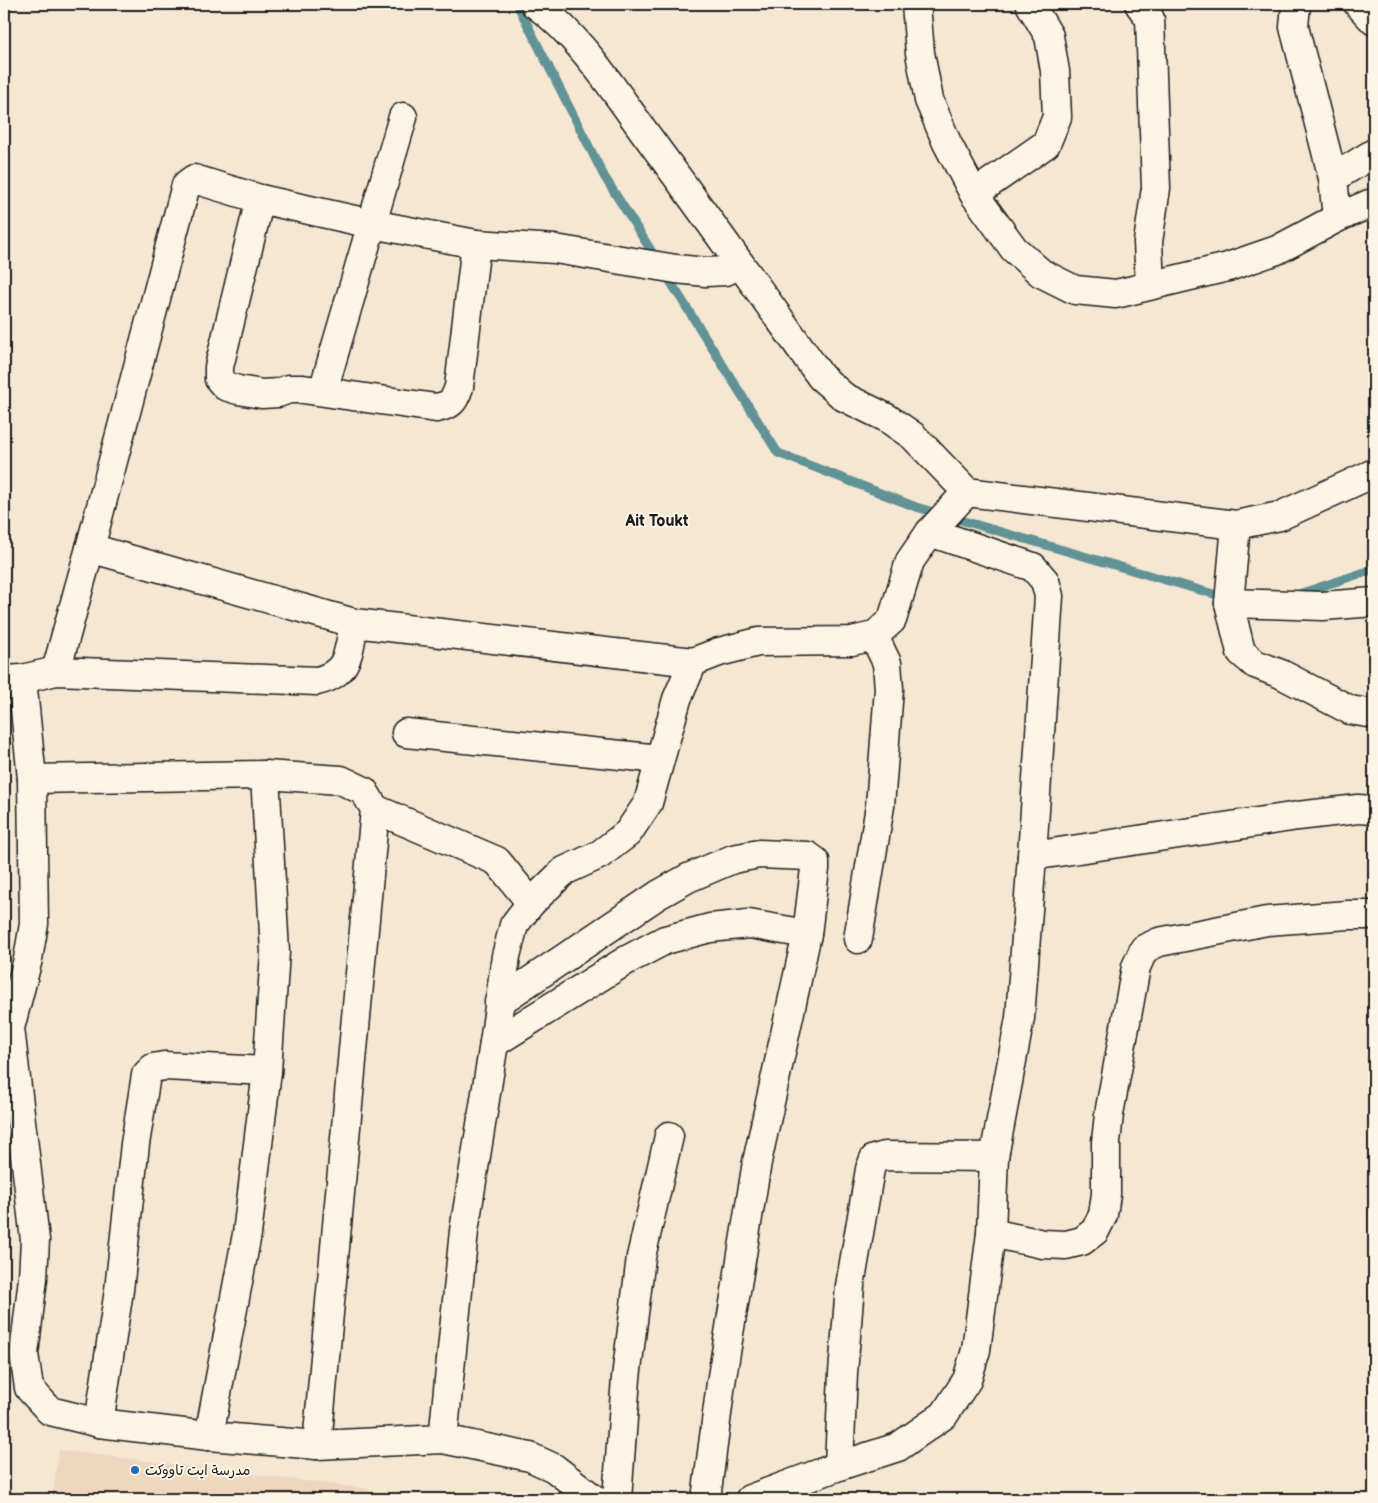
<svg xmlns="http://www.w3.org/2000/svg" width="1378" height="1503" font-family="'Balsamiq Sans','Playpen Sans Arabic',sans-serif">
  <rect width="100%" height="100%" fill="#f6e7d3"/>
  <filter id="ink" filterUnits="userSpaceOnUse"><feTurbulence type="fractalNoise" baseFrequency=".02" numOctaves="2"/><feDisplacementMap in="SourceGraphic" scale="10" xChannelSelector="R" yChannelSelector="G"/><feConvolveMatrix kernelMatrix="1 2 1 2 8 2 1 2 1" color-interpolation-filters="sRGB"/></filter>
  <g filter="url(#ink)">
    <polygon fill="#eed7be" points="59,1450 369,1489 367,1499 52,1499"/>
    <g fill="none" stroke-linecap="round" stroke-linejoin="round">
      <g stroke="#619296" stroke-width="9">
        <polyline points="517,4 604,176 657,260"/>
        <polyline points="665,273 778,453 916,507 1227,598"/>
        <polyline points="1296,595 1374,569"/>
      </g>
      <g stroke="#1c1c1c" stroke-width="31">
        <g id="street">
          <path d="M535,4C582,38 614,91 648,137C706,216 764,297 821,377L844,397L887,418L913,436L967,492L1236,525L1280,516L1374,473"/>
          <polyline points="916,4 920,53 929,100 947,143 974,194 1014,249 1041,273 1075,290 1116,294 1228,267 1277,250 1337,218 1369,204 1374,204"/>
          <polyline points="1139,4 1150,19 1156,188 1148,242 1150,285"/>
          <polyline points="1296,4 1294,27 1333,178 1337,218"/>
          <polyline points="1358,4 1374,21"/>
          <polyline points="1333,178 1374,153"/>
          <polyline points="974,194 1046,144 1057,117 1055,71 1049,36 1030,4"/>
          <path d="M260,199L219,367V379L225,386L238,390L262,394L278,393L289,389H303L436,408C451,405 454,402 459,387L476,244"/>
          <polyline points="323,391 403,117"/>
          <polyline points="1236,525 1229,603 1241,652 1255,664 1281,674 1350,710 1374,714"/>
          <polyline points="90,548 186,185 194,179 260,199 372,224 476,244 555,249 676,269 706,272 726,271 740,264"/>
          <polyline points="1229,603 1323,606 1374,602"/>
          <polyline points="56,671 90,548 354,623 693,662"/>
          <path d="M4,680L22,679L56,671L317,681C350,673 348,652 354,623"/>
          <polyline points="406,733 660,759"/>
          <polyline points="32,779 265,775 341,780 364,791 375,809 497,861 531,903"/>
          <polyline points="1032,856 1298,816 1358,809 1374,810"/>
          <polyline points="858,939 880,806 889,689 887,663 874,636"/>
          <polyline points="499,1002 658,895 688,878 733,859 759,854 808,856 815,861 815,869 807,934 757,1162 721,1383 706,1499"/>
          <polyline points="4,1008 10,1028 35,1240 33,1278 24,1354 29,1388 50,1411 99,1423 209,1436 317,1445 443,1439 530,1457 554,1468 594,1499"/>
          <polyline points="10,1028 28,959 34,924 32,779 22,679"/>
          <polyline points="494,1043 627,960 665,940 710,928 749,924 807,934"/>
          <polyline points="991,1233 1043,1244 1066,1245 1082,1241 1095,1231 1103,1215 1106,1194 1106,1142 1109,1114 1136,967 1144,949 1159,942 1267,921 1348,915 1374,915"/>
          <polyline points="99,1423 119,1290 135,1144 146,1075 153,1068 164,1066 267,1071"/>
          <polyline points="209,1436 247,1234 267,1071 275,952 265,775"/>
          <polyline points="443,1439 464,1231 494,1043 506,956 514,925 531,903 564,871 599,855 628,833 648,803 677,699 693,662 719,652 758,642 852,641 874,636 892,620 910,561 930,532 967,492"/>
          <polyline points="317,1445 375,809"/>
          <polyline points="839,1466 843,1373 850,1286 870,1169 874,1159 885,1156 994,1157"/>
          <polyline points="617,1499 626,1378 641,1257 669,1136"/>
          <polyline points="750,1499 839,1466 898,1447 944,1415 967,1380 976,1350 991,1233 994,1157 1020,1018 1032,856 1049,596 1045,581 1033,567 930,532"/>
        </g>
      </g>
      <use href="#street" stroke="#fcf5e5" stroke-width="28"/>
    </g>
  </g>
  <circle fill="#1f6fb2" stroke="#fcf5e5" stroke-width="2" cx="135" cy="1470" r="5"/>
  <g text-anchor="middle" dominant-baseline="central" stroke-width="4" stroke-linejoin="round" paint-order="stroke">
    <g font-size="14" fill="#1c1c1c" stroke="#fcf5e5" text-anchor="start">
      <text x="145" y="1470">مدرسة ايت تاووكت</text>
    </g>
    <g font-size="16" font-weight="bold" fill="#1c1c1c" stroke="#fcf5e5">
      <text x="657" y="521">Ait Toukt</text>
    </g>
  </g>
  <rect width="1378" height="1503" fill="none" stroke="#fcf5e5" stroke-width="20"/>
  <rect x="10" y="10" width="1358" height="1483" fill="none" stroke="#1c1c1c" stroke-width="2" filter="url(#ink)"/>
</svg>
